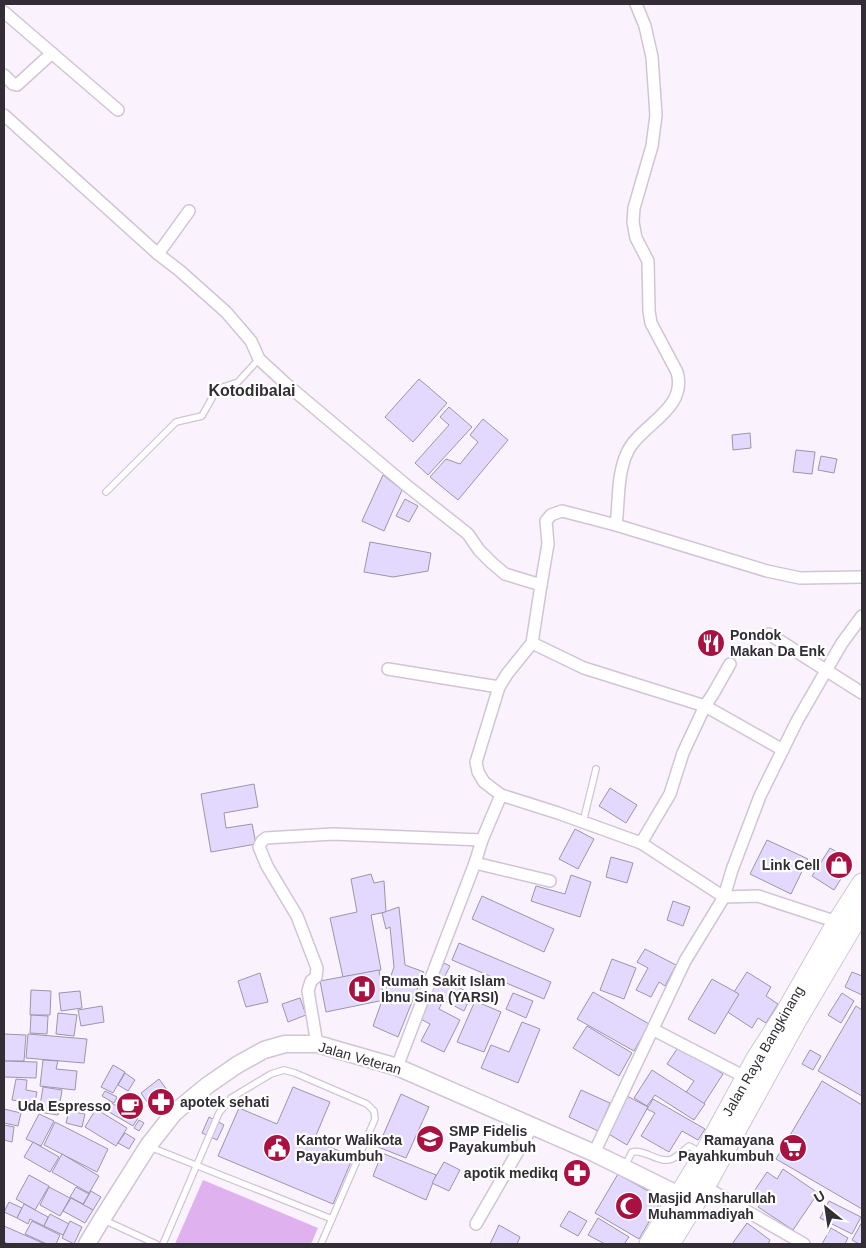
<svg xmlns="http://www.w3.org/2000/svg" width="866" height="1248" font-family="Arial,sans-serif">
  <rect width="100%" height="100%" fill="#faf2fd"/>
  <polygon fill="#dfb1ee" points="203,1180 318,1228 311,1244 175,1244"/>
  <g fill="#e3d9fe" stroke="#9b96a9">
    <polygon points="419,379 447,403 413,442 385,417"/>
    <polygon points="449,407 472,427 428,475 415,463 449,425 440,417"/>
    <polygon points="483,419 508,440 458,500 430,477 446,459 460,464 478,442 470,435"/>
    <polygon points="750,433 751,448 733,450 732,435"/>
    <polygon points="796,450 815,452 812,474 793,472"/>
    <polygon points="821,456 837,459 834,473 818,470"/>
    <polygon points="383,475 402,490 384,531 362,521"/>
    <polygon points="405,499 418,506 409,522 396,516"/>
    <polygon points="370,542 431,553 428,571 393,577 364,572"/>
    <polygon points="254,784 258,807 224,813 226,828 252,824 256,844 211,852 201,794"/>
    <polygon points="610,788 637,805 626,823 599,806"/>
    <polygon points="575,829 594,839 578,869 559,859"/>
    <polygon points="767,840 808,859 791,894 750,874"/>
    <polygon points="830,848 852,861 834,890 812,876"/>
    <polygon points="611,857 633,863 627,883 606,877"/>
    <polygon points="371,874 374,883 384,881 386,912 371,915 381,970 343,977 330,918 357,912 351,879"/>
    <polygon points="571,875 591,882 580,917 531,901 536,886 565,894"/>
    <polygon points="482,896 554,929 544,952 472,919"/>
    <polygon points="673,901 690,907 683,926 667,920"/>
    <polygon points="399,907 405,965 424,972 398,1037 373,1026 394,967 390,927 386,929 382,913"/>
    <polygon points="459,943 551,982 544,999 452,960"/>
    <polygon points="645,949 676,965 665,986 659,982 651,997 636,990 648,968 637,962"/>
    <polygon points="612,959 636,968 624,999 600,990"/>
    <polygon points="444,963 450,966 443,980 472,994 464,1011 443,1000 439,1009 460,1020 444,1052 421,1041 430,1024 417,1017"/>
    <polygon points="379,970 384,1000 326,1012 320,981"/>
    <polygon points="747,972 771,987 766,996 778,1004 766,1023 758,1018 752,1028 723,1009"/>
    <polygon points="852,972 862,976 862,995 845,987"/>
    <polygon points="260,973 268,1002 246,1007 238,981"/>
    <polygon points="712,979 739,994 715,1034 688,1019"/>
    <polygon points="31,990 51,991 50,1015 30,1015"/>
    <polygon points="80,991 82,1008 61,1011 59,993"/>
    <polygon points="593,992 649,1024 634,1051 577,1019"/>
    <polygon points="513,993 533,1001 526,1018 506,1009"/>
    <polygon points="842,993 854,1001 841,1023 828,1015"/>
    <polygon points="300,998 306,1015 288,1022 282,1004"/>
    <polygon points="475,1001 501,1012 484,1052 457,1042"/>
    <polygon points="102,1006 104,1022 81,1026 78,1010"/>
    <polygon points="856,1006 862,1010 862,1096 818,1071"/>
    <polygon points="58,1013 77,1015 74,1036 56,1034"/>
    <polygon points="31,1015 48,1016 47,1034 30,1033"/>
    <polygon points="522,1022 540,1029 518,1083 481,1068 491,1045 509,1052"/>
    <polygon points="587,1026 632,1053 619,1076 573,1048"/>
    <polygon points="4,1034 26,1035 24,1061 4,1061"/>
    <polygon points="28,1034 87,1039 84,1063 26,1058"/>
    <polygon points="679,1046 723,1074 703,1105 685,1094 694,1081 667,1064"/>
    <polygon points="810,1050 821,1056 813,1070 802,1064"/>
    <polygon points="43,1060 58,1061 56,1069 77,1071 75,1090 40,1086"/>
    <polygon points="4,1061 37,1062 36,1078 4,1077"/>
    <polygon points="113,1065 125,1072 113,1093 101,1087"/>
    <polygon points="652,1070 705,1104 694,1120 655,1095 647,1106 634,1098"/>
    <polygon points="125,1073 135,1080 128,1091 118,1085"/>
    <polygon points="16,1079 27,1080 26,1090 37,1092 33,1112 17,1110 18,1101 12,1100"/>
    <polygon points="159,1079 173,1098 154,1112 141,1093"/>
    <polygon points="822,1081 862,1105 862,1209 776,1159"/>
    <polygon points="43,1087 62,1090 58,1115 39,1112"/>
    <polygon points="293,1087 330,1102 314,1140 353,1157 333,1204 218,1156 239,1108 277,1124"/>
    <polygon points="581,1090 610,1103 598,1131 569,1117"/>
    <polygon points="105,1091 117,1097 114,1103 102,1096"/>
    <polygon points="401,1094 429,1107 406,1158 378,1147"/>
    <polygon points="627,1096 648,1107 627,1145 607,1133"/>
    <polygon points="653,1099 705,1129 698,1140 682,1131 669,1152 641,1136 655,1113 647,1109"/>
    <polygon points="108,1101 138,1118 133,1126 104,1109"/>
    <polygon points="4,1109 21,1113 18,1126 4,1123"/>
    <polygon points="96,1109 127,1128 116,1146 85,1127"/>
    <polygon points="69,1111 85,1114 82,1127 66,1123"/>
    <polygon points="39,1114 54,1121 41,1146 26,1139"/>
    <polygon points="209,1117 224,1125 217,1140 202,1133"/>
    <polygon points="139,1120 144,1123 139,1131 134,1128"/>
    <polygon points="55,1122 108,1149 97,1172 44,1145"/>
    <polygon points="4,1125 14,1127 12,1142 4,1140"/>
    <polygon points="125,1133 135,1139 129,1149 118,1143"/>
    <polygon points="33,1142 59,1157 50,1172 24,1157"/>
    <polygon points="382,1153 436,1175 426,1200 373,1176"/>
    <polygon points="62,1154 99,1176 89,1193 52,1172"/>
    <polygon points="444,1162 460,1170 449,1191 432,1183"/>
    <polygon points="783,1169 818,1193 793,1230 758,1207 763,1199 753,1193 767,1172 777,1179"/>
    <polygon points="618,1174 662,1199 639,1239 595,1213"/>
    <polygon points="29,1175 49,1186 35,1210 16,1199"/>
    <polygon points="49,1187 70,1198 60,1216 40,1205"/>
    <polygon points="76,1187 89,1194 83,1204 70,1197"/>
    <polygon points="91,1191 101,1197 93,1210 83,1205"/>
    <polygon points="71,1198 93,1210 85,1223 63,1211"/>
    <polygon points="829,1201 861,1217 852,1234 820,1218"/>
    <polygon points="9,1202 22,1208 17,1218 4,1212"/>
    <polygon points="24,1204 48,1217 44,1226 30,1219 28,1224 17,1218"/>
    <polygon points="569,1211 587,1221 578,1236 560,1226"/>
    <polygon points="50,1214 69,1224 63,1235 44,1226"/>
    <polygon points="598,1218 629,1237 624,1244 605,1244 588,1235"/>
    <polygon points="32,1221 60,1235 56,1244 47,1244 25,1234"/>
    <polygon points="70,1221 82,1227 74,1244 62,1238"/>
    <polygon points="862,1222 862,1244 859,1244 852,1240"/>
    <polygon points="747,1223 770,1240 768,1244 732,1244"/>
    <polygon points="499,1225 520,1237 517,1244 490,1244"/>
    <polygon points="4,1226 45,1244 9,1244 4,1242"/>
    <polygon points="831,1228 848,1238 845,1244 822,1244"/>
  </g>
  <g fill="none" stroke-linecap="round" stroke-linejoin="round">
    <g stroke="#d2c4d6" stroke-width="8">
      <g id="service">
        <polyline points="106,492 176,422 202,416 217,389 238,382 259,359"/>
        <polyline points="583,822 596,769"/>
        <polyline points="150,1147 332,1219"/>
        <path d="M625,1166L632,1152C646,1149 658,1164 672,1159C678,1156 684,1150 689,1146L702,1153"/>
        <polyline points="104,1220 156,1244"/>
        <polyline points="163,1244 219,1113 231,1098 271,1074 284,1070 295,1073 367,1104 374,1111 375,1119 321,1244"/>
      </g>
    </g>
    <g stroke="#d2c4d6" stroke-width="14">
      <g id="minor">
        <polyline points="4,12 118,110"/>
        <polyline points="4,75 13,84 17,85 52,53"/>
        <polyline points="4,115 158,254 180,271 226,312 251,341 259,359 285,383 406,485 468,534 479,550 492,563 505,574 541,585 532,643 507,674 499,687 476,762 478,772 484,782 501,795 558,813 641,843 724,897 758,896 837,922"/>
        <polyline points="158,254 189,211"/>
        <path d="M616,525C619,502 617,474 627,453C639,425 688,410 677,372L651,323L649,311L648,261L636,238L633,222L634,208L652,146L656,115L652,57L645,26L636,4"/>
        <polyline points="541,585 548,544 546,521 551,515 562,511 616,525 767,571 800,578 862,577"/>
        <polyline points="769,634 862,693"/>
        <polyline points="532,643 584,668 705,706 783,750"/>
        <polyline points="388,669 499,687"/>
        <polyline points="641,843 670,794 683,753 705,706 713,694 730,664"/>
        <polyline points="475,863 550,881"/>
        <polyline points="654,1030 747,1078"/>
        <polyline points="317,1044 308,991 311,981 316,977 317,968 297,916 267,866 259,847 262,841 266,838 333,834 482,840"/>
        <polyline points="397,1067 475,863 482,840 501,795"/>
        <polyline points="594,1153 685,961 724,897 732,870 760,796 797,721 842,643 862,616"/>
        <polyline points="705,1187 804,1244"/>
        <polyline points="476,1224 533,1125"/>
      </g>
    </g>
    <g stroke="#d2c4d6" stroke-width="19">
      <polyline id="secondary" points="87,1244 102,1219 148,1146 174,1113 208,1085 237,1065 264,1050 285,1044 317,1044 397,1067 594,1153 689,1200"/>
    </g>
    <g stroke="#d2c4d6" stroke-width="21">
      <g id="trunk">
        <polyline points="649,1244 704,1154 755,1060 785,1013 837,922 862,883"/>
        <polyline points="670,1244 705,1187 797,1020 862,910"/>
      </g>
    </g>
    <use href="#service" stroke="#fff" stroke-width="5.5"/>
    <use href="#minor" stroke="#fff" stroke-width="11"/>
    <use href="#secondary" stroke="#fff" stroke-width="16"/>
    <use href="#trunk" stroke="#fff" stroke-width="19"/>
  </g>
  <defs>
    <g id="restaurant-disc" transform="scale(1.4375)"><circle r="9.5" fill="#a81142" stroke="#fff"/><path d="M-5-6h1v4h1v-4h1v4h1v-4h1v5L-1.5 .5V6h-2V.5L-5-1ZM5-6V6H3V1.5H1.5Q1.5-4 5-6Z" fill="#fff"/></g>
    <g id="shop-disc" transform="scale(1.4375)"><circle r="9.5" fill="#a81142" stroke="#fff"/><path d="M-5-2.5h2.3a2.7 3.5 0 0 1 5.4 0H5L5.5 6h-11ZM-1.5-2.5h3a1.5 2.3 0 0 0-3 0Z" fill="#fff"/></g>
    <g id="hospital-disc" transform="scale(1.4375)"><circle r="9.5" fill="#a81142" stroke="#fff"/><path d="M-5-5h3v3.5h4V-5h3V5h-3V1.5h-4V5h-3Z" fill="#fff"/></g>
    <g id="pharmacy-disc" transform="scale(1.4375)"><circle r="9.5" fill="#a81142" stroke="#fff"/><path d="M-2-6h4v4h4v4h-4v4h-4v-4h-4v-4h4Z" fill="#fff"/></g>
    <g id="cafe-disc" transform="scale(1.4375)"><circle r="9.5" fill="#a81142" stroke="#fff"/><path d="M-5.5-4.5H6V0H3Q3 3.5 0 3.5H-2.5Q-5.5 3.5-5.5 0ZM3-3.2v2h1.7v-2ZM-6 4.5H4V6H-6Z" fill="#fff"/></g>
    <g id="school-disc" transform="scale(1.4375)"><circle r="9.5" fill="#a81142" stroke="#fff"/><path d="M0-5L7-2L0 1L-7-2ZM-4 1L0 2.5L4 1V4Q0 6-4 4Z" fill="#fff"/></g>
    <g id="civic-disc" transform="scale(1.4375)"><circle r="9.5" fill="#a81142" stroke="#fff"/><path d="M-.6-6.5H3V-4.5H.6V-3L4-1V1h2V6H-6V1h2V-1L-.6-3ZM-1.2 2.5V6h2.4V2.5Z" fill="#fff"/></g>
    <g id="supermarket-disc" transform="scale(1.4375)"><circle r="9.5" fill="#a81142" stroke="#fff"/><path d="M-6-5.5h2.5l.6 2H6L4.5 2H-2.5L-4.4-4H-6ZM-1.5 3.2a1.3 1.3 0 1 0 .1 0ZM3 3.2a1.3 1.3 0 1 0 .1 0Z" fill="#fff"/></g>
    <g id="mosque-disc" transform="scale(1.4375)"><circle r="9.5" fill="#a81142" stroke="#fff"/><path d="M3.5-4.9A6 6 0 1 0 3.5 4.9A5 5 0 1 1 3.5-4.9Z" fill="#fff"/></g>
  </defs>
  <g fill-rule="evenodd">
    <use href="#restaurant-disc" x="711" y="643"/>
    <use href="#shop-disc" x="839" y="865"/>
    <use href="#hospital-disc" x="362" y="989"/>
    <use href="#pharmacy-disc" x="161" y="1102"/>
    <use href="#cafe-disc" x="130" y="1106"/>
    <use href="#school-disc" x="430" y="1139"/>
    <use href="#civic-disc" x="277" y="1148"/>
    <use href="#supermarket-disc" x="793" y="1148"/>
    <use href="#pharmacy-disc" x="577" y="1173"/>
    <use href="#mosque-disc" x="629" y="1206"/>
  </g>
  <g text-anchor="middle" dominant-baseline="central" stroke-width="4.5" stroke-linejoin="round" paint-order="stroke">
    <g font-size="14" font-weight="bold" fill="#332e35" stroke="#fff" text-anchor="start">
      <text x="730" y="635">Pondok<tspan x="730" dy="16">Makan Da Enk</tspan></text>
      <text x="820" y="865" text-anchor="end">Link Cell</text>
      <text x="381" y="981">Rumah Sakit Islam<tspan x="381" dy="16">Ibnu Sina (YARSI)</tspan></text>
      <text x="180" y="1102">apotek sehati</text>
      <text x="111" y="1106" text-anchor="end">Uda Espresso</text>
      <text x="449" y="1131">SMP Fidelis<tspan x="449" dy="16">Payakumbuh</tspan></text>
      <text x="296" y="1140">Kantor Walikota<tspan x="296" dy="16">Payakumbuh</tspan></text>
      <text x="774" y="1140" text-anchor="end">Ramayana<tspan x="774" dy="16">Payahkumbuh</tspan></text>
      <text x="558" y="1173" text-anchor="end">apotik medikq</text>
      <text x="648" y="1198">Masjid Ansharullah<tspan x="648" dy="16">Muhammadiyah</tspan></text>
    </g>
    <g font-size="14" fill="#332e35" stroke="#fff">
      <text transform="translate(763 1051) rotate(-60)">Jalan Raya Bangkinang</text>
      <text transform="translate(360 1058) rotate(16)">Jalan Veteran</text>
    </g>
    <g font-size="16" font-weight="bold" fill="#332e35" stroke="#fff">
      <text x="252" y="390">Kotodibalai</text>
    </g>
  </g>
  <rect width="866" height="1248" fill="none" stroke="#332e35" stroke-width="10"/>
  <g transform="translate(826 1208) rotate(330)" stroke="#ffffff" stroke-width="4" paint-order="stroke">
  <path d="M0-4L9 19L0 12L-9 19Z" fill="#332e35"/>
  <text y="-8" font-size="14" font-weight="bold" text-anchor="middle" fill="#332e35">U</text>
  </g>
</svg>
